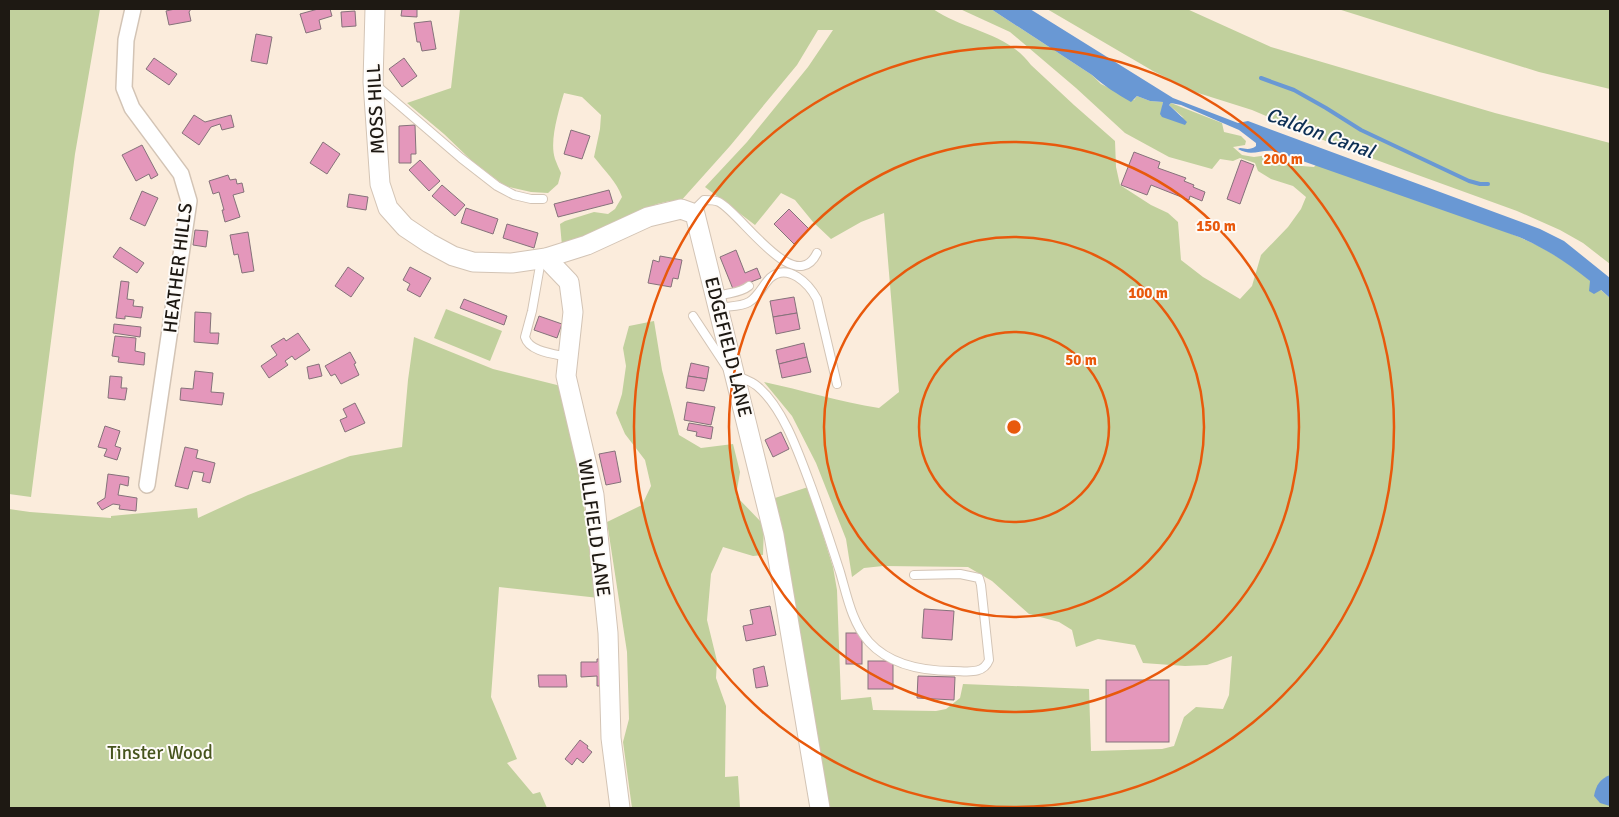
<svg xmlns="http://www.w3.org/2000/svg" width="1619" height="817" font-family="Signika,sans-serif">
  <rect width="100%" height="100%" fill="#fbecdc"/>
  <g fill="#c1d09d">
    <polygon points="9,9 100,9 75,154 31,497 9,494"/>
    <path d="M460,9H933C965,31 1007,32 1031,65L1074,105L1115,141L1116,167L1120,185L1151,205L1168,213L1178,222L1181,260L1203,277L1240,299L1252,286L1261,255L1288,227L1301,209L1306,197L1293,186L1271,179L1258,171L1255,163L1240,158L1233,161L1220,159L1212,169L1169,157L1125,133L1076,88L1010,32L960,9H991L1092,75L1101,84L1134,100L1137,96L1150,101L1163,102L1162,107L1184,118L1169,105L1171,103L1222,123L1224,132L1241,136L1246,141L1245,145L1233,147L1242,155L1254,157L1268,155L1302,166L1314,167L1323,157L1519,237L1541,247L1574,267L1610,298V808H828C812,705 796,601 772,499L808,487L833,567L837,590L841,700L871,697L873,710L936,711L946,709L960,698L963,684L1089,689L1091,751L1162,749L1174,746L1184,717L1196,707L1223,709L1229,695L1232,656L1207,665L1185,666L1143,663L1135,645L1098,639L1076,647L1072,630L1059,622L1029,614L992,581L968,567L883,566L864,568L852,577L846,539L816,463L792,416L764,382C802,390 840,402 879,408L899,392L884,213L861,222L831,239L813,222L795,200L781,193L755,225L705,187L747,142L808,67L833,30H818L797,65L730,146L679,203L670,201L657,204L562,246L560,224L565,221L594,212L608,214L615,209L622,197C617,182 604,170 594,157L600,129L601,115L582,97L564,93C559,110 549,141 555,159C557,164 559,169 561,173L558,184L548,193L531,192L505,186L472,161L444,134L407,103L451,88Z"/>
    <polygon points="1047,9 1187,9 1271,47 1495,113 1610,143 1610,264 1583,243 1560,230 1517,211 1335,145 1252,110 1195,92 1153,71"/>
    <polygon points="1338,9 1610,9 1610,89 1539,72"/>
    <polygon points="446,309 502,331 490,361 434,338"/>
    <polygon points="654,321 662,370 679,435 701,448 733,444 740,472 736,496 764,525 763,555 753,556 723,547 711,574 707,620 717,661 716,678 726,706 725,777 738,776 740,808 632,808 623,742 629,719 627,652 607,522 642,505 651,486 645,460 625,434 616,413 622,394 626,366 623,348 629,326"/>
    <polygon points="414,337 493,369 565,387 599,598 499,587 491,697 517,759 507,763 533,794 540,792 547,808 9,808 9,509 30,512 111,518 111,516 197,508 198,518 248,495 350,456 402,447 408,380"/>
  </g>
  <g fill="#6998d4">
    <path d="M991,9H1030L1173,98L1238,123L1248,121L1540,229L1564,241L1610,278V298L1601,290L1594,294L1589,291L1590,281C1568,263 1545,248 1519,237L1274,151C1260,149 1252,157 1238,149L1240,148C1246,149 1251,150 1256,146V143L1239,130L1181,105L1171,103L1169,105L1187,122L1185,125L1162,117L1160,114L1163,102L1150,101L1137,96L1131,102C1117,94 1104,86 1092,75Z"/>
    <path d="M1610,775V806L1600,803L1594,796C1596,785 1600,779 1610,775Z"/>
  </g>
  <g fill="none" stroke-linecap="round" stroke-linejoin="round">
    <polyline stroke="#6998d4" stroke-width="4" points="1261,78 1294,90 1326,108 1361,130 1469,181 1480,184 1488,184"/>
  </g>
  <g fill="#e497bb" stroke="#85727a">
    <polygon points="175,9 191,9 189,12 191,21 169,25 166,11"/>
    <polygon points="318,9 330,9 332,16 319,20 321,29 306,33 300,14"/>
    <polygon points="402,9 417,9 417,17 401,16"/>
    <polygon points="355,11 356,26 342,27 341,12"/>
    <polygon points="431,21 436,49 422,51 420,42 417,42 414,23"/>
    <polygon points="256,34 272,37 267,64 251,61"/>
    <polygon points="154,58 177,74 169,85 146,69"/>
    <polygon points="404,58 417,76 402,87 389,69"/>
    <polygon points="194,115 205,122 231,115 234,127 222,130 220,124 211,127 199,145 182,133"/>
    <polygon points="415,125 416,154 411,154 411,163 399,163 399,126"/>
    <polygon points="571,130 590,136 582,159 564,154"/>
    <polygon points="323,142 340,154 327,174 310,163"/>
    <polygon points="142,145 158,175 151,179 149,174 136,181 122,155"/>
    <polygon points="1134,152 1160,162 1158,168 1186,178 1184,181 1194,185 1193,187 1205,192 1202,201 1190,196 1189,200 1151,185 1147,195 1121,185"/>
    <polygon points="420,160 440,181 429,191 409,170"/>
    <polygon points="1241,160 1254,165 1240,204 1227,199"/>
    <polygon points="228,175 230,180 236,179 237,184 242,183 244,192 233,195 240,217 225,222 222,210 224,210 219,192 213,194 209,181"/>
    <polygon points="442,185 465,205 455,216 432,196"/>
    <polygon points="609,190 613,203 558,217 554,204"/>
    <polygon points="142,191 158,198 145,226 130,219"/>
    <polygon points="349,194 368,197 366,210 347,207"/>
    <polygon points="466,208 498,219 493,234 461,223"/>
    <polygon points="789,209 809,229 794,244 774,224"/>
    <polygon points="507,224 538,233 534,248 503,238"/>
    <polygon points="195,230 208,231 206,247 193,245"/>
    <polygon points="248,232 254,271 242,273 238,254 234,255 230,235"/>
    <polygon points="120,247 144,263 137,273 113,257"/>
    <polygon points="736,250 745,273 757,268 761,278 733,289 720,257"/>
    <polygon points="660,256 682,260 678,279 673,278 671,287 648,283 653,260 659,262"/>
    <polygon points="348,267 364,278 351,297 335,286"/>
    <polygon points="410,267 431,278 420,297 407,290 410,284 403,280"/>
    <polygon points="121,281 129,282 127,299 134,300 133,306 143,307 141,318 125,316 125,319 116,318"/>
    <polygon points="794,297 797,313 773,317 770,301"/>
    <polygon points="464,299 507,316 504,325 460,308"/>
    <polygon points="195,312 211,313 210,333 219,333 218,344 194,342"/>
    <polygon points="797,313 800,329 776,334 773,317"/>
    <polygon points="539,316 562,324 557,338 534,330"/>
    <polygon points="114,324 141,327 140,337 113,333"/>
    <polygon points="298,333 310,350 295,360 292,356 285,361 288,365 269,378 261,366 277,355 271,346 284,338 286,341"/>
    <polygon points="115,336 136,338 135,351 145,353 144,365 118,362 119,357 112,356"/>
    <polygon points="804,343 807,357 779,364 776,350"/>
    <polygon points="350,352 356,363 354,364 359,375 341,384 335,374 331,376 325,366"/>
    <polygon points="807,357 811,372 782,378 779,364"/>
    <polygon points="691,363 709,367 707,379 688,376"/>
    <polygon points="319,364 322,376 309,379 307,367"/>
    <polygon points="195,371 213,373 211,392 224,393 222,405 180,400 181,388 193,389"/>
    <polygon points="110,376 122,377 121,388 127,388 125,400 108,398"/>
    <polygon points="688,376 707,379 704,391 686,388"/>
    <polygon points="687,402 715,407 711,425 684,420"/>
    <polygon points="355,403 365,423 345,432 340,420 347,417 343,409"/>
    <polygon points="689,423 713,427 711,439 696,436 697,432 687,430"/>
    <polygon points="105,426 120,431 115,446 121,448 117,460 104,456 107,449 98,447"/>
    <polygon points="781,432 789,449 773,457 765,440"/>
    <polygon points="185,447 198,450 196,458 215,463 210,483 202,481 204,473 193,471 188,489 175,486"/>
    <polygon points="615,451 621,482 606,485 599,454"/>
    <polygon points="108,474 129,477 128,486 120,484 118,495 137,498 136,511 119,509 120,505 113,504 102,510 97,503 105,498"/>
    <polygon points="770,606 776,635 746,641 743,626 753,624 750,610"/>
    <polygon points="924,609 954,611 952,640 922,638"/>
    <rect x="846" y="633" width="16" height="31"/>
    <polygon points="597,659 606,659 606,686 597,686 597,676 581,677 581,662 597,662"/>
    <rect x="868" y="661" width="25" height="28"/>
    <polygon points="764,666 768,686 756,688 753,669"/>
    <polygon points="538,675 566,675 567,687 539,687"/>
    <polygon points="918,676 955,677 954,700 917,698"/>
    <rect x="1106" y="680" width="63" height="62"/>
    <polygon points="580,740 588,746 587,748 592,752 583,763 577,758 572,765 565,759"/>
  </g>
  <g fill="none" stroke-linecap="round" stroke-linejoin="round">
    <g stroke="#d3c4b5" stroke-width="10">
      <g id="service">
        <polyline points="376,85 461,158 497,186 514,195 531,199 543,199"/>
        <path d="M693,211L704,200C709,200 715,200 719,202C741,213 795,298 817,253"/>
        <path d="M541,260L532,311L525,337C529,352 555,354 568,357"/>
        <path d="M716,297C727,292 739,294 749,286"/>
        <path d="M718,308C727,306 741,307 749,302C758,297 763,285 770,278C788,262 809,284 817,299L837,384"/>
        <polyline points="693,316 728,369"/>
        <path d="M737,376C744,379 751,381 757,386C784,408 800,457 812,489C822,517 831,544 840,572C847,596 852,623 869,642C890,665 923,671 953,671C967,671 983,675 989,660L981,585L979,578L960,574L914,575"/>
      </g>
    </g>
    <g stroke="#d3c4b5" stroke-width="18">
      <polyline id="minor" points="133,9 126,40 124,88 132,108 181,174 189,201 147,485"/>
    </g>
    <g stroke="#d3c4b5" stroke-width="21">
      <g id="tertiary">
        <polyline points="375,9 373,82 380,184 388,208 405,227 429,243 453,256 473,262 512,263 546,258 587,245 648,217 681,209 695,214 774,535 820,808"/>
        <polyline points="546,258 569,282 573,312 566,376 594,495 608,633 611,738 620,808"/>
      </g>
    </g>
    <use href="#service" stroke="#fff" stroke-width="8"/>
    <use href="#minor" stroke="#fff" stroke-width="15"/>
    <use href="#tertiary" stroke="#fff" stroke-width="19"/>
  </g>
  <g fill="none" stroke="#e8590c" stroke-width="2.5">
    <circle cx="1014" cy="427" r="95"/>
    <circle cx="1014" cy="427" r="190"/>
    <circle cx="1014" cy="427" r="285"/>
    <circle cx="1014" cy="427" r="380"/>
  </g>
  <g text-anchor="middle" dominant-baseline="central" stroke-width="4" stroke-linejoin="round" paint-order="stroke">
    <g font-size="19" fill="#1e1913" stroke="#fefbf8">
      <text transform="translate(376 109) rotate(-93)">MOSS HILL</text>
      <text transform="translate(178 268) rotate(-83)">HEATHER HILLS</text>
      <text transform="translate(728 347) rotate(76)">EDGEFIELD LANE</text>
      <text transform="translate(594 528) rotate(82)">WILLFIELD LANE</text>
    </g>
    <g font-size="19" fill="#46541d" stroke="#fefbf8">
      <text x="160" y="753">Tinster Wood</text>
    </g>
    <g font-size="20" font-style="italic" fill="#0d2f55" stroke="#fefbf8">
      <text transform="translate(1320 133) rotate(20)">Caldon Canal</text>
    </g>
  </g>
  <circle cx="1014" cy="427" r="8" fill="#e8590c" stroke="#fefbf8" stroke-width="2.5"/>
  <g font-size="15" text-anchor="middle" font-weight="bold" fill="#e8590c" stroke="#fefbf8" stroke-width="4" stroke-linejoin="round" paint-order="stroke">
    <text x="1283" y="164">200 m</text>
    <text x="1216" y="231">150 m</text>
    <text x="1148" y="298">100 m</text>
    <text x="1081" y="365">50 m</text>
  </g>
  <rect width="1619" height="817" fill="none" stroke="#1e1913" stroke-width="20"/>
</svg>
